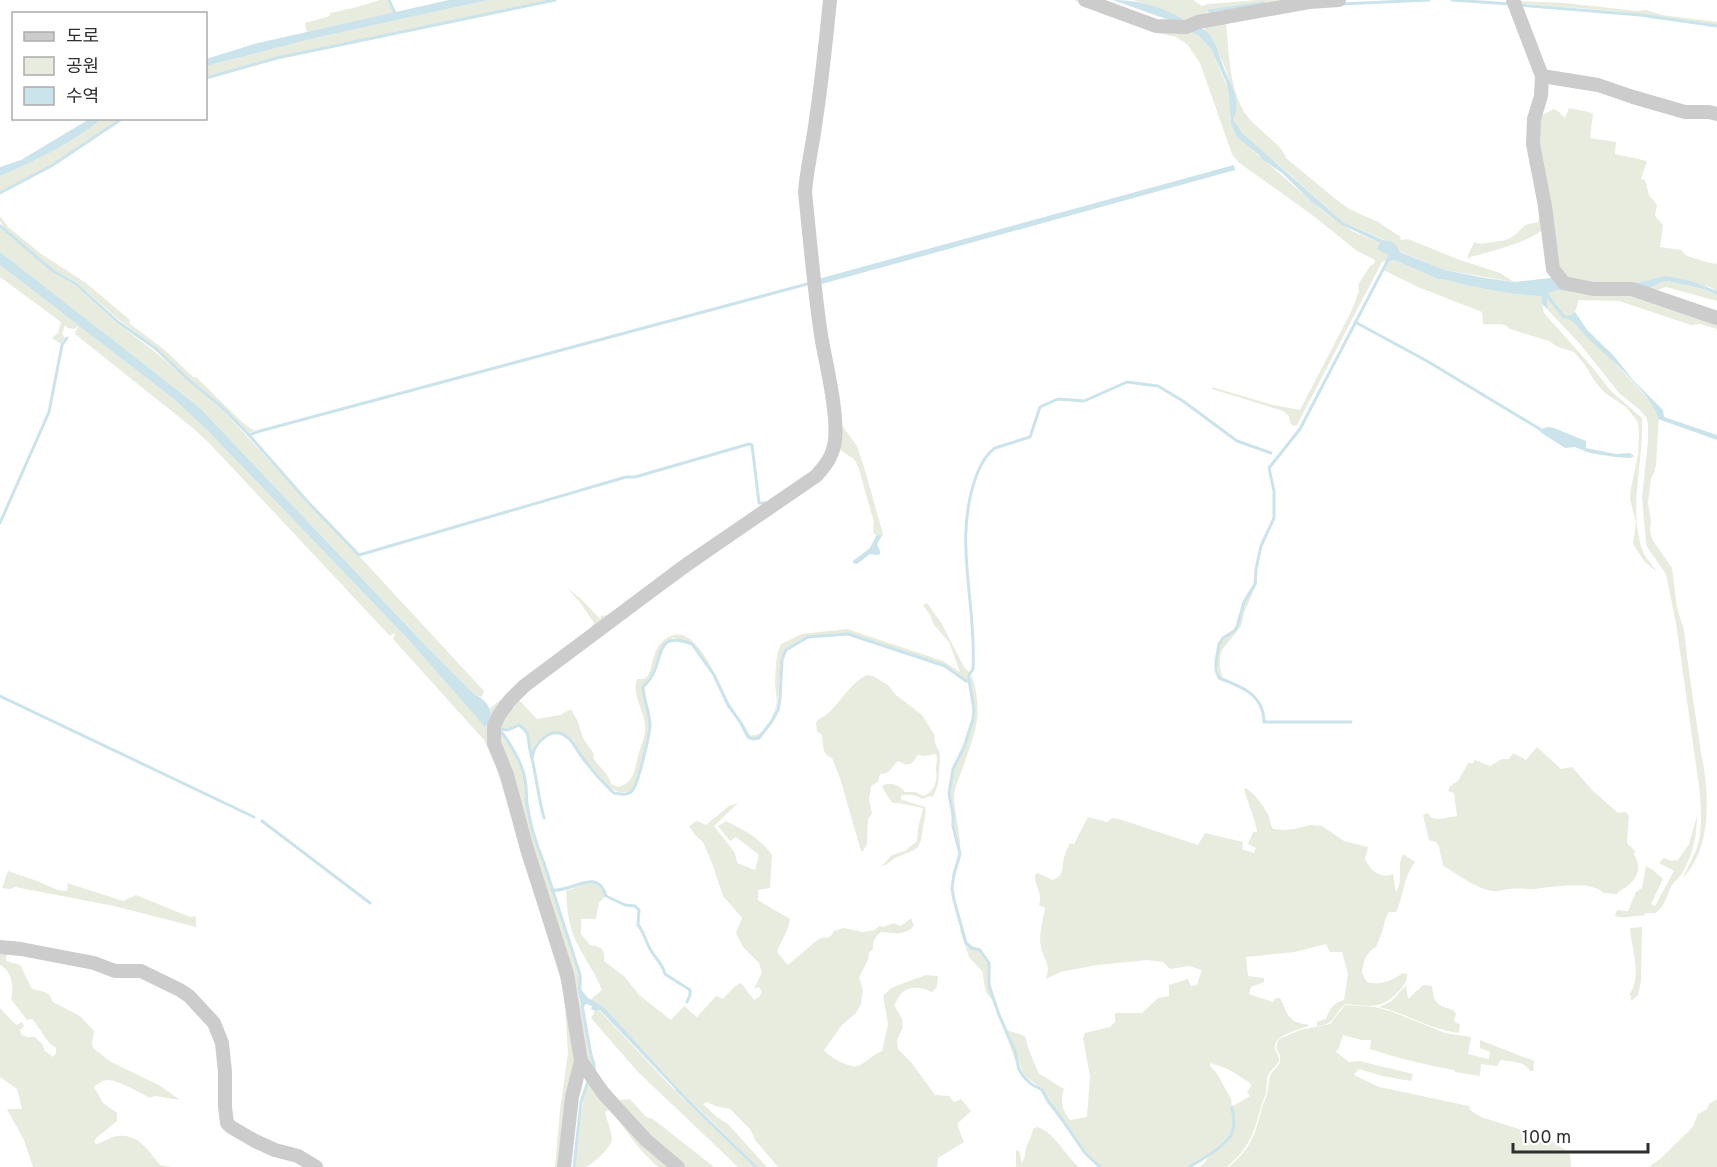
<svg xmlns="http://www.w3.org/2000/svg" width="1717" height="1167" font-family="Overpass,'Noto Sans KR',sans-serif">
  <rect width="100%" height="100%" fill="#fff"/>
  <g fill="#e7ecde">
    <polygon points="380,0 388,0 395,13 307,32 305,23 330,16 330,13 353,8"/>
    <path d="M489,0H551L406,31H397L390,34C328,48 266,57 206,77V66L315,38Z"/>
    <polygon points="1074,0 1082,0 1186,29 1199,36 1211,49 1228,89 1231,123 1250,148 1324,212 1352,231 1380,243 1388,255 1385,261 1382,262 1297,425 1294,426 1290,423 1289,416 1283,411 1212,389 1212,387 1273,405 1300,410 1351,312 1359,291 1358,285 1370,266 1374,264 1375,260 1357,251 1311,214 1238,162 1232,154 1200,63 1187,44 1176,37 1158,33"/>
    <polygon points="1133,0 1193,0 1202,6 1208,4 1257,0 1281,0 1209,10 1204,15 1208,14 1210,12 1232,10 1190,25 1171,13"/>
    <polygon points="1516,1 1565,3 1637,11 1646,10 1662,15 1717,22 1717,25 1614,11 1515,3"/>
    <path d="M1226,23C1229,52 1229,84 1243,110C1252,127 1283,144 1286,158L1333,197L1349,209L1378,222L1401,237L1400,240L1408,239L1460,260L1500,273L1514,282L1445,270L1399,251L1396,245L1343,222L1279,165L1253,145L1243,134L1233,119C1234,114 1236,109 1236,104C1235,88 1215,40 1204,30L1206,27Z"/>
    <polygon points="1569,108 1593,113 1590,138 1616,142 1615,154 1647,161 1641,179 1645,180 1649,195 1657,205 1655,216 1663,225 1660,247 1681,250 1687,256 1706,262 1717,264 1717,291 1710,287 1654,279 1628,285 1570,281 1554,268 1536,118 1554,109 1559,112 1565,118"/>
    <path d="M102,119H122L52,165L0,192V176C36,161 71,143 102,119Z"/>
    <path d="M1538,199L1545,227C1531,243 1487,252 1467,258L1474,242C1481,245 1486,243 1493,242C1501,241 1506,241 1512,237C1523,230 1521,223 1537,223L1539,220Z"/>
    <polygon points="0,216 8,227 40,253 86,283 130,320 129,323 166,351 193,377 196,377 242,422 251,429 256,430 249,433 223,406 189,378 154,346 118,319 76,282 53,269 4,228 0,221"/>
    <polygon points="0,228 52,271 76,286 118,324 154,351 222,409 306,501 361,558 484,691 482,697 474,694 427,647 199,407 2,254 0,252"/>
    <path d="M1394,260L1438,279C1448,279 1456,283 1466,285C1491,290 1517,296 1542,296V304L1544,313L1593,368L1610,390L1642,418C1644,461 1628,507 1642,549C1645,558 1652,564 1657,572L1644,561L1633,544L1636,522L1630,499L1631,488L1638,455L1639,432L1638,422L1626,407L1605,393L1596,383L1585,365L1574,352L1558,347L1549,341L1510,329C1503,321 1494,326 1483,324L1482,312L1418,287L1383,270L1388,262Z"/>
    <path d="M0,265L175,400L208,431L406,637L485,727C490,722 491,716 490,708L588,632L594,623L579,601L567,588L581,599L600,619L601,616L608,615L675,564L812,471L825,458L830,432L824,387L831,423L827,460L520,689L488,729L563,975L575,1056L559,1167H555L560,1110L568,1053L564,991L496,767L484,740L393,639L395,635L394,633L390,636L209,443L194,429L75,334L78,326L74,329L68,328L65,325L62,334L65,338L61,344L52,338L58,333L61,322L0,277Z"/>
    <polygon points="1668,281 1707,290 1717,295 1717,301 1666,287 1653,292 1644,291 1662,282"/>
    <path d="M1557,290L1631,292L1717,319V329L1700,324L1691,325L1619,301L1579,300L1575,312L1567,319H1571C1600,348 1629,376 1656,408L1659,415L1656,465L1654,473L1651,478L1648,503L1651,520L1650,530L1652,539L1672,568L1677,608L1684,630C1688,668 1694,707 1700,745C1701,756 1704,766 1705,777C1709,812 1708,851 1683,878C1687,868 1693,858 1697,848C1703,829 1701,806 1699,786L1676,623L1666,574L1647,547L1646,542L1642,497L1648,442V423L1646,417L1640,410L1619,393L1581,345L1547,309V294Z"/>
    <path d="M836,417L857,446L864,467L883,534L876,536L873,532L874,522L858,466L854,459L840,450L831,467L819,479L649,601L532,689L519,700L537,719L560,715L571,709L578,722L583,738L594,754L593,757C598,767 609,773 611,784L618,787C636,783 634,767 639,753C641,745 645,737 645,730C646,712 631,696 637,679H643L648,676C653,665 653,650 662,642C694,611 718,685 730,704C736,715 744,724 750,735C763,738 773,718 776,706C778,698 775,690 775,682C776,669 775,657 781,644L802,634L847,629L943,661L960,672L949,642L934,625L930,615L923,605L927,603L942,624L964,667L970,673L968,679L965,680L954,670L945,665L848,633L807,636L785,650C774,683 787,710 759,738H752L749,736L742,722L729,704L714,675L693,643L672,638L661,649L652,675L642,688C643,700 648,710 649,722C650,742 640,764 635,784L631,791L620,793L609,787L580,754L566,735C550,730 536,737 532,753C528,741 530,732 519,724L507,729L498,727C515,693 547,675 576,652C654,590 737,534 819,476C840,455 839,445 836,417Z"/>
    <polygon points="1257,569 1257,583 1244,613 1241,626 1222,650 1220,657 1220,667 1223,679 1220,678 1216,660 1220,644 1224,638 1237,628 1244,602 1255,584"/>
    <path d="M867,675L873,676L888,685L896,695L922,715L934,734L935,743L940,754V760L938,784L933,797L929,796L923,799C916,795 910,794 902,795L901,798L902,800L925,807C927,815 924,819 923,827C920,851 919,848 897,857C891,860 887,865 881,867L892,855L905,851L917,841L918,829L923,808L898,803H893C890,800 884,791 882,786C891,781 899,785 905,792H915L924,796C936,789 937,782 936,769C936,763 938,760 936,754L925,756L918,755L912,763L907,765L898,761C891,767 891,774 880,774L878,782L871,786L869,800L872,813L868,819L867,844L863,851H861L840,778L832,758C820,753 825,744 821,734L817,732L816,723C819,718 822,718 827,714C841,702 851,682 867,675Z"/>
    <path d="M972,676C984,717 975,732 962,770C959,778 955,787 954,796C954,816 967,853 956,868L960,853L954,826V816L949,793L954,770L964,747L973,719L975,710L970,680Z"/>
    <polygon points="498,730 510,744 524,774 526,803 536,845 543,863 579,976 579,987 577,989 594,1068 585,1062 497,743"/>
    <path d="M1537,747L1561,769L1572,767L1593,791L1618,813L1626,812L1629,816L1627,843L1635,851L1634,855C1642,865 1638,877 1629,885C1624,889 1620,889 1617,894L1603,893C1593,880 1550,887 1535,889C1527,889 1519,888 1511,889C1506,889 1498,892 1493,891C1478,890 1456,873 1443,866L1439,847L1436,842L1429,840L1423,815L1428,813L1431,818L1440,819L1457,816L1454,793L1448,791L1450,786L1458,781L1468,763H1473L1475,760L1490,766L1502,759H1509L1513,753L1526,760Z"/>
    <path d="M1244,788C1253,790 1263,806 1268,814C1270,819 1270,824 1273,829L1284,830L1295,829L1310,825L1322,826L1344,841L1368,847L1365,859C1371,871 1380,879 1393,874L1396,892C1404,880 1396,867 1403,854L1415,862C1403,877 1404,896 1396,912H1389C1384,919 1385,924 1382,932C1380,938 1378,941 1376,947C1366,952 1363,963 1362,973L1367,982C1379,986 1393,980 1403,973L1407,974C1407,982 1404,985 1399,991C1382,1010 1369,1006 1345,1004C1333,1015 1336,1024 1317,1026V1022L1326,1019C1330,1008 1333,1003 1344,1000L1348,974L1342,952H1330L1326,944L1295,952L1246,957L1248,976L1264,978V982L1251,987L1249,994L1273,1002L1276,998H1280C1288,1014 1288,1023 1307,1024L1309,1026C1302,1028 1279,1035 1276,1042C1272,1049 1279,1053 1279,1060C1278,1066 1271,1069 1268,1075C1266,1081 1267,1088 1266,1094C1264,1098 1262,1102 1261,1107C1253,1135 1250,1147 1227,1167H1199C1205,1164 1205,1161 1209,1156C1228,1135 1238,1140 1233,1106L1250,1096L1247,1092L1251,1086L1250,1083L1228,1069L1210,1063V1066L1216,1072L1231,1099L1234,1123L1230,1136L1207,1156L1187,1167H1102L1096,1163L1086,1153L1072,1134L1062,1117L1049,1101L1043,1090L1024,1075L1007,1030L1025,1036L1030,1053L1039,1074C1049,1078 1055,1085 1064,1089C1060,1101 1062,1109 1070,1120L1087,1117L1090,1076L1083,1038L1085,1033L1110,1027L1115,1022V1013H1142L1158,998L1169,996V985L1188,979L1191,986L1197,985L1202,970L1189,966L1170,969L1163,962L1147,960L1097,965L1060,972L1046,979C1051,965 1044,960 1041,947C1038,934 1043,921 1045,908L1039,905C1043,891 1034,887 1035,875L1037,873L1053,880C1065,875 1061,869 1064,858C1065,853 1068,848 1070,843L1074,844L1088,817L1107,822L1112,818L1122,820L1198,845L1205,833L1243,842L1242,849L1254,853L1256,848L1248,844L1253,832H1257C1255,817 1247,803 1244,788Z"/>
    <path d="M738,803L714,826L735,853L737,863L755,870L759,855L736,837L730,841L718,826L726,821C744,830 760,838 772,855L770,888L758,890V900L790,919C789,931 781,940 777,952L788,965L815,942L821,938H827L831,936L834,931L843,928L863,932L875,930L879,926L883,927L894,923L901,926L911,918L914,926C905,936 892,933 881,932C874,938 873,940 873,949L869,953L868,960L859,977L863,990L861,1004L856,1013L842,1025L824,1050C829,1057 849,1068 857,1066C865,1064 873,1054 882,1051L888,1024L883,996L890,989L896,986L926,975L938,976L937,987L932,992C923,988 911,985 903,992C899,995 897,1001 894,1005L902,1019L903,1027L897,1040L898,1049L911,1062L935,1095L949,1096L954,1102L961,1099L971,1111L957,1124L964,1142L938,1158L937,1167H778L755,1140L750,1129L730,1109L715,1106L707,1102L703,1104L717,1117L728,1124L767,1167H757L714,1123L683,1094L604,1007L590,1000L602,990C595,972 583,957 575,939C568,924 567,907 566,891C582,886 597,873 605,896L599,903L596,919H581V934L590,945C601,946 606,950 604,961L625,977L639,995L671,1020L684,1006L697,1017L716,996L723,999L734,987L741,983L754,1000L759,997L762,992L759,987L754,988L762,973L759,963L743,947L736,933L742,918L723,896L712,863L703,842L695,835L689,826L697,821L706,825L729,806Z"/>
    <path d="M1697,816C1697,837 1692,857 1681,875C1678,879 1674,881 1672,885C1667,895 1665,907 1655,913H1646L1643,916C1632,915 1626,920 1615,916L1617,910L1628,911L1636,892L1642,888L1646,866L1653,870L1663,879L1651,904L1655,906L1674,871L1659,863L1664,858L1671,861L1678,860L1689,844Z"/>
    <polygon points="8,871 37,881 58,890 66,891 68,888 67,883 123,901 136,895 190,917 196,916 196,927 114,906 15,887 10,889 2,888"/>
    <path d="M1642,927L1641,981L1638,995L1631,1001V995H1629C1643,977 1631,947 1630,928Z"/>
    <path d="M960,930H963C965,942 967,948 980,950L988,964L989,985L1015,1052L1018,1063V1074L1016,1062L1002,1024L992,1000L986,992L982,971L969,957Z"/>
    <path d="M0,949L97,970L33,956L8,954L6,958V961C21,966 19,961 25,975C27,980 30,984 32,989L45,992L50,996L53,1002L80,1016L94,1031L92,1044L93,1048L111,1062L159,1085L180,1100L155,1096L150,1098C141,1093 116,1079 107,1080C102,1080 98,1084 94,1087L103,1103L117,1113V1121L96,1138L94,1143L97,1144C104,1142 112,1136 119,1136C139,1134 150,1153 160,1165L172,1167H33L24,1140L7,1109H22L17,1089L0,1077V1008L13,1022L17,1025L22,1022L24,1026L20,1030L22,1035L27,1037H35L42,1044L45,1051L53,1057L56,1053V1048C45,1041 41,1029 32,1019L27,1020L11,999C14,988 12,970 0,965Z"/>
    <path d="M1406,985L1408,999L1423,985L1432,986C1434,1004 1437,1005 1453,1010L1456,1014L1454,1021L1460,1025L1459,1033C1431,1030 1406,1013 1379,1007L1392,1001Z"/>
    <path d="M1345,1005L1375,1007L1393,1012L1445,1033L1471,1037L1468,1054L1489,1059L1490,1052L1480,1048V1040L1534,1061L1533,1071H1530C1525,1061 1511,1062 1501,1060L1497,1066L1481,1064L1480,1076L1455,1072L1454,1070C1426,1065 1397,1058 1370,1049L1371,1040H1361L1343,1035L1338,1050L1335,1051L1349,1062L1359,1061L1413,1074L1411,1081L1382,1076L1359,1069L1354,1075L1379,1087L1469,1106L1470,1110L1481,1117L1547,1138L1570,1153L1571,1167H1229C1252,1147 1255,1135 1262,1107C1263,1103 1266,1099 1267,1094C1269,1089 1268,1082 1270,1076C1272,1070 1279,1067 1280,1061C1282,1051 1272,1051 1279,1039L1300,1030L1330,1024Z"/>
    <polygon points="599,1010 682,1098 696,1108 754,1167 738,1167 638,1072 591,1018 595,1011"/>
    <polygon points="595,1072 619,1100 630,1099 646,1117 653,1119 714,1167 681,1167 646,1137"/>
    <path d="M591,1080L673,1167H658C639,1150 625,1130 610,1109L605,1112C606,1117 613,1136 612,1140C610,1148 593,1165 585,1167C582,1167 578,1167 575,1167L583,1101L585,1091Z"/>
    <polygon points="1717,1099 1717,1167 1649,1167 1660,1159 1689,1131 1693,1126 1698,1114 1707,1109 1709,1104"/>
    <path d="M1037,1127C1056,1133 1064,1155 1079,1167H1016V1150L1019,1151L1022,1163C1025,1158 1025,1154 1026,1148C1028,1142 1032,1136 1033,1129Z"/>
  </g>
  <g fill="#cbe3eb">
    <polygon points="449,0 489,0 315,38 206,66 206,59 258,43"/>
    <path d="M1113,0C1133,0 1153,4 1171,13C1177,15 1182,19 1187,22C1194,25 1202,27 1208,33C1218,44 1220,61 1227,75C1233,86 1241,107 1233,119L1243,134L1343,222L1383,240L1392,242L1396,245L1400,252L1445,270L1485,278L1514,282L1550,278H1563L1570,281L1628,285L1666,276L1691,281L1717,291V295L1707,290L1668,281L1662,282L1644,291L1582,293L1557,290L1547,294V309L1542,304V296C1517,296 1491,290 1466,285C1456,283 1448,279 1438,279L1394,260L1388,262L1385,261L1388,255L1377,249L1380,243L1342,225L1312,202L1282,173L1263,160L1259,155L1237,137L1231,123L1228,89L1226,82L1211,49L1199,36L1169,20Z"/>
    <path d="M91,118L102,119C71,143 36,161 0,176V167L21,160Z"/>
    <polygon points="1234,165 1235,170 818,285 818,279"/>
    <path d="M0,252L199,407L427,647L474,694C488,700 497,714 485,727L406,637L208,431L175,400L0,265Z"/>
    <path d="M1575,312L1588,331L1614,356L1633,380L1663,410L1664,417L1717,435V440L1658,419C1658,401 1609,357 1594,344C1586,337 1579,327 1571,320L1566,319Z"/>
    <polygon points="1548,427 1554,428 1586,441 1586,448 1616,454 1630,453 1634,456 1630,458 1615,457 1590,453 1575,447 1565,448 1540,432 1544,428"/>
    <polygon points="883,534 877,544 880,551 880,554 877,555 870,554 857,564 853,563 853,561 870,548 876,536"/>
    <polygon points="579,987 588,998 604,1007 683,1094 677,1091 600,1010 595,1011 591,1009 592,1006 586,1004 582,1009 577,988"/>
  </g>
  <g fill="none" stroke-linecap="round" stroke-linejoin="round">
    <g stroke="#cbe3eb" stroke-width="3">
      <polyline points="389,0 395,13"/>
      <polyline points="1452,0 1510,4"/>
      <polyline points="1341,4 1429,0"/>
      <polyline points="1519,5 1640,15 1717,26"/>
      <polyline points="1209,11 1264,3"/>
      <polyline points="206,78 277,58 555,0"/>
      <polyline points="0,193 53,165 123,118"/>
      <polyline points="0,226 52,270 76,284 118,322 155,348 189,380 222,407 249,435 260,431 811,283"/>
      <polyline points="1546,294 1564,317 1570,317"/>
      <polyline points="1355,322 1427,361 1543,431"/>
      <polyline points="249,435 307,501 359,555 626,477 635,477 749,444 752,445 759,503 766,503"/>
      <polyline points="0,523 49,412 62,345 67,338"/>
      <polyline points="0,696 254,817"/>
      <path d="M1351,722H1264C1264,695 1241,686 1219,678L1216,670V661L1219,644L1223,638L1234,631L1237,627L1244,602L1255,584L1256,569L1261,546L1274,518V491L1269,468L1300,429L1389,258"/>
      <path d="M500,729L508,730L519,725C523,728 527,731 528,736C529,740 529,746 530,750C536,773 538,796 544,818"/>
      <path d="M500,730C510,743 518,756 523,771C527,782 526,793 527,804C530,824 536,844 544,863L580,975V991"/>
      <path d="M532,757C535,742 552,725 567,737C574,742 577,751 582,757C591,769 602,782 614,793C620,794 627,796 632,791C638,785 650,734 650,724C649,712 644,700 643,687C646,683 650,681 652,676C664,654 656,631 692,644L714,675L728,705L741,723L748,737L753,739L759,738L772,721L778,710L780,698L782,660L786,650L808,637L848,634L945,666L966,681L969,680"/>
      <polyline points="262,821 370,903"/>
      <path d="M552,890C572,893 597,866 606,896L625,905L635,906L639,910L638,925C645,933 646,944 652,952C657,960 663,965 665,974L690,990V995L687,1002"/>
      <polyline points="582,1005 591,1055 594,1064 594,1071"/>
      <polyline points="677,1090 756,1167"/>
      <polyline points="574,1167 581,1102 588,1081"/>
      <path d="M1100,1167L1085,1153L1061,1118L1048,1101L1042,1090L1031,1084L1023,1076L1019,1069L1015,1051L999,1015L989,985V963L980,950L972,948L966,943L954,900L952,888L954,874L960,854L953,826V816L949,793L953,769L964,747L973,719L974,710L969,680V675L973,669C977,602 952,540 977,474C981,464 986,454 995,448L1030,437L1040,407L1058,399L1084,401L1127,382L1158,386L1183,401L1237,441L1271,453"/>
      <path d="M1189,1167C1200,1161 1225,1146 1231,1135C1235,1127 1234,1116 1232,1107"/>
    </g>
    <g stroke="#ccc" stroke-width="14">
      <polyline points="1085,0 1156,26 1186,27 1198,22 1309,2 1339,0"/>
      <polyline points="1513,0 1542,76 1541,96 1534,119 1533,144 1545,206 1553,269 1564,283 1593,289 1632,289 1717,318"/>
      <polyline points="1542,76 1598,85 1633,97 1685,112 1709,112 1717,114"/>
      <polyline points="0,947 21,949 94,963 115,971 141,971 180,990 189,996 214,1023 222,1043 225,1072 225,1107 227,1123 231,1127 255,1141 275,1150 298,1156 316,1167"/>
      <polyline points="564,1167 572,1097 581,1061"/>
      <path d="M678,1167L646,1140L603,1093L581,1061L567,974L527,849L507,775L494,743V726L499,715L510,700L524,686L686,565L816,476C826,465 833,456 835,440C838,411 826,365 821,335C814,288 810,240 805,192C807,167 813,144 816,119C822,80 826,40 830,0"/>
    </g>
  </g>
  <rect x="12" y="12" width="195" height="108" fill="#ffffff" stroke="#acacac" stroke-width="1.5"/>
  <rect x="24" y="32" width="30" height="9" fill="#cccccc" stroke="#acacac" stroke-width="1.5"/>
  <text x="66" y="42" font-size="18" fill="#2f2f2f">도로</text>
  <rect x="24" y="57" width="30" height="18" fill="#e7ecde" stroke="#acacac" stroke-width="1.5"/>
  <text x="66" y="72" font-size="18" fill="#2f2f2f">공원</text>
  <rect x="24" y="87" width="30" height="18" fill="#cbe3eb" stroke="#acacac" stroke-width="1.5"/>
  <text x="66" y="102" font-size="18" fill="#2f2f2f">수역</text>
  <path d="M1513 1143v9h135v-9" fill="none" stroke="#2f2f2f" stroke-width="3"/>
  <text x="1522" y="1143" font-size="18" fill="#2f2f2f" stroke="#ffffff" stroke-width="4.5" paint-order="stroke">100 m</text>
</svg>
